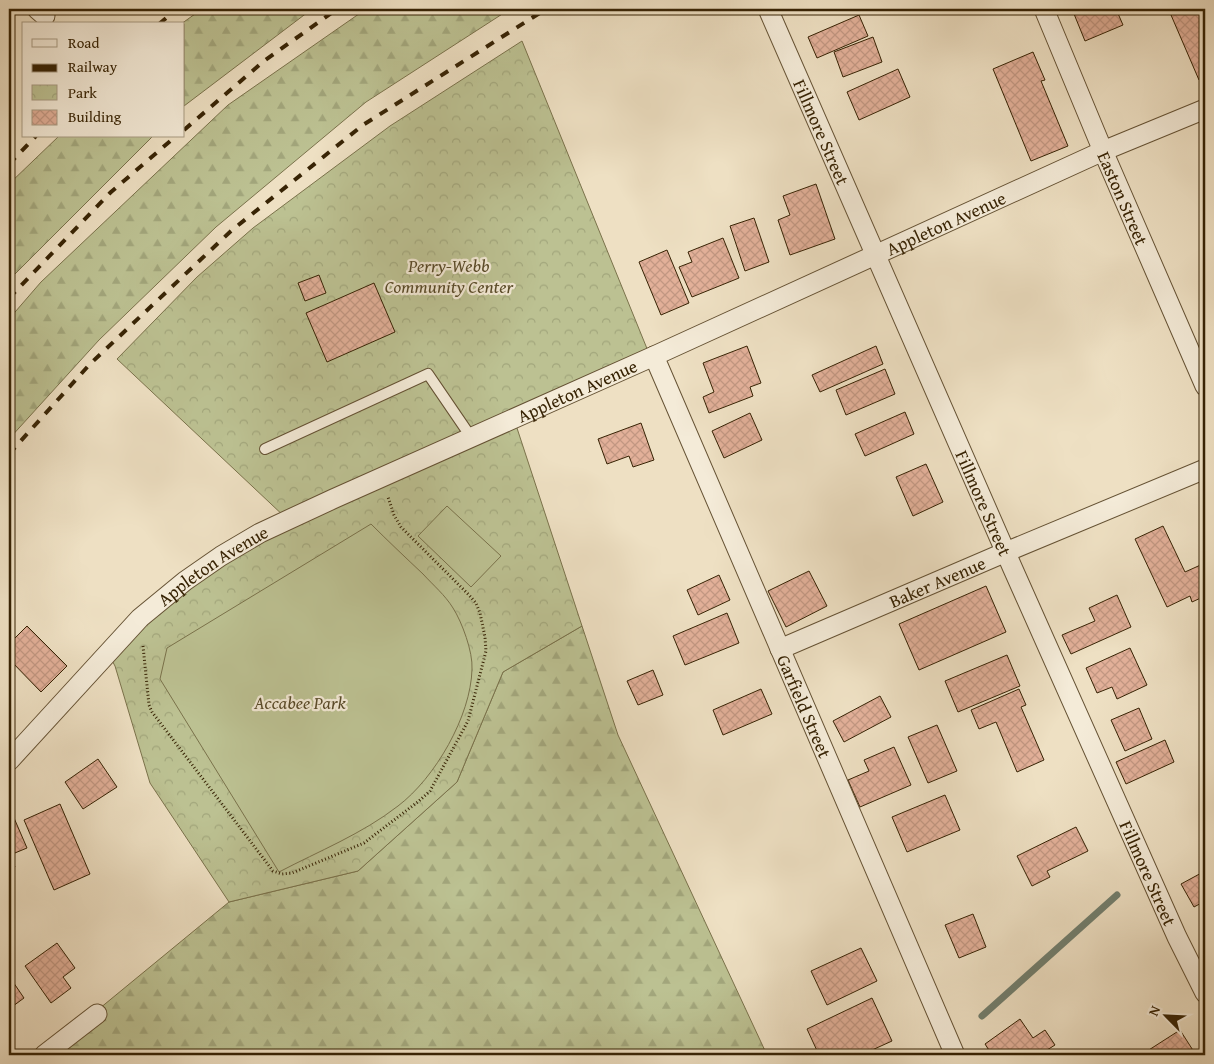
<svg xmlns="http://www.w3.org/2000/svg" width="1214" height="1064" font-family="'Gentium Book Plus',serif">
  <defs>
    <pattern id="forest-firs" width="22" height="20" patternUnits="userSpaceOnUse" patternTransform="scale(1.25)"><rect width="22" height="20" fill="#bcc192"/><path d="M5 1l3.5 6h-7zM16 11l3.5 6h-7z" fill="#a2a67c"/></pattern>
    <pattern id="park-crowns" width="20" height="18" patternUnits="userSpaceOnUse" patternTransform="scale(1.25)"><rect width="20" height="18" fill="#bcc192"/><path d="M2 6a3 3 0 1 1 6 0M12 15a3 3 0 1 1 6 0" fill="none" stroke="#a2a67c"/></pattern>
    <pattern id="building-cross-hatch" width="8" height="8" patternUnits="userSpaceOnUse" patternTransform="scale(1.25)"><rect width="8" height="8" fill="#e2b099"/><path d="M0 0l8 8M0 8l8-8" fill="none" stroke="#c29782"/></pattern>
  </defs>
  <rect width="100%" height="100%" fill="#eee0c3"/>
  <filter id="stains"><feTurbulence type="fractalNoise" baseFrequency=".004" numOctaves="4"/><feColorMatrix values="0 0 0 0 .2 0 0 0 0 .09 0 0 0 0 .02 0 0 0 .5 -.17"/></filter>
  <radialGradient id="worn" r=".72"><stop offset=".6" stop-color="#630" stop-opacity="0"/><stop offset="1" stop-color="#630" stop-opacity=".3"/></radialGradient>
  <g fill="url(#forest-firs)" stroke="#7a724b">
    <polygon points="202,9 312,9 184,106 184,24 181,24"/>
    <polygon points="366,9 510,9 366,102 216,227 99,340 9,439 9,319 41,282 228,105"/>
    <polygon points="59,136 153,136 9,280 9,184"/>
    <polygon points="582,626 618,735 767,1055 43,1055 229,902 358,871 457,782 503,672"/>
  </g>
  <g fill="url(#park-crowns)" stroke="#7a724b">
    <polygon points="522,41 650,356 287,519 117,359 197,277 253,228 390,126"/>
    <polygon points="514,419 582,626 503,672 457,782 358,871 229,902 150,783 115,666 108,653 221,556"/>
  </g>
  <g fill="#bcc192" stroke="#7a724b">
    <polygon points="447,506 501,556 471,587 418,536"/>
    <path d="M371,524C388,541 406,558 423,574C433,585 445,595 453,608C462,622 473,652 472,669C471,716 435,778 398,806C362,834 319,851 279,872L160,679L167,648Z"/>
  </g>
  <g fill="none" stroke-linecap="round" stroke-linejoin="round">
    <polyline stroke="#727f6f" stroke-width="7" points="982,1016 1117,895"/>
  </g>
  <g fill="url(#building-cross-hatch)" stroke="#372304">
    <polygon points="1072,9 1116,9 1123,25 1085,41"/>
    <polygon points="1185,9 1205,9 1205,77 1199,80 1171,15"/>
    <polygon points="859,15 868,36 817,58 808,37"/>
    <polygon points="873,37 882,62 843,77 834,52"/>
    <polygon points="1033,52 1045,80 1041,81 1068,146 1031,161 993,69"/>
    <polygon points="898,69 910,97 859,120 847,92"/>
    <polygon points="816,184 835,239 790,255 778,220 790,215 783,196"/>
    <polygon points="754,218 769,262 745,271 730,226"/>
    <polygon points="723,238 739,278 692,297 679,267 692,262 688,252"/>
    <polygon points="667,250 689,303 661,315 639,262"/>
    <polygon points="319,275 326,293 305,301 298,283"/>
    <polygon points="374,283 395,332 327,362 306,313"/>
    <polygon points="747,346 761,383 750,387 753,396 709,413 703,397 714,392 703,363"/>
    <polygon points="876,346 883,364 820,392 812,375"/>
    <polygon points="885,369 895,394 846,415 836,390"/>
    <polygon points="905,412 914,434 865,456 855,434"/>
    <polygon points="750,413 762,440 724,458 712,431"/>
    <polygon points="641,423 654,460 633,467 629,456 607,464 598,439"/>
    <polygon points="926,464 943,502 913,516 896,477"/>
    <polygon points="1163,526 1185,572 1205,563 1205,596 1192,602 1190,596 1167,607 1135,539"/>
    <polygon points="809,571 827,606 786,627 768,591"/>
    <polygon points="719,575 730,600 698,615 687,590"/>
    <polygon points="986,586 1006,632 919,670 899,624"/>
    <polygon points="1117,595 1131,627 1071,654 1062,635 1095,621 1089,608"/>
    <polygon points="727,613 739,643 685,665 673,636"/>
    <polygon points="27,626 67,666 41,692 9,659 9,644"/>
    <polygon points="1130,648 1147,685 1117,699 1112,687 1097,693 1086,668"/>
    <polygon points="1007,655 1020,686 958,712 945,681"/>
    <polygon points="653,670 663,695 638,705 627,681"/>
    <polygon points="761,689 772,714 723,735 713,710"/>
    <polygon points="1019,689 1026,705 1021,707 1044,760 1017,772 996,722 979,729 971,710"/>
    <polygon points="880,696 891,717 844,742 833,721"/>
    <polygon points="1139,708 1152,739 1125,751 1111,720"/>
    <polygon points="937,725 957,771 928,783 908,737"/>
    <polygon points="1165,740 1174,762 1126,784 1116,762"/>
    <polygon points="894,747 911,785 860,807 848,780 869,771 864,760"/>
    <polygon points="98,759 117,787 83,809 65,782"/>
    <polygon points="945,795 960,830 907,852 892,817"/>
    <polygon points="60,804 90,874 54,890 24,820"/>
    <polygon points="11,811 27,848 10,855 15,867 9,870 9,812"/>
    <polygon points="1076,827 1088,851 1047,871 1050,877 1032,886 1017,856"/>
    <polygon points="1205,871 1205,901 1194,907 1181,884"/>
    <polygon points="973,914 986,947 959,958 945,925"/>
    <polygon points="57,943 75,968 63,977 71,988 51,1003 25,966"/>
    <polygon points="861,948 877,981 827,1005 811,971"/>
    <polygon points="9,976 24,998 9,1009"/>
    <polygon points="872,998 892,1041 861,1055 819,1055 807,1029"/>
    <polygon points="1020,1019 1033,1038 1045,1030 1055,1045 1039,1055 992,1055 985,1044"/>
    <polygon points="1180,1030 1196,1055 1141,1055"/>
  </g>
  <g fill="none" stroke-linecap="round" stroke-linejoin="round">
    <g stroke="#655234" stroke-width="12">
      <polyline id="service" points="265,449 428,374 471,437"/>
    </g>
    <g stroke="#655234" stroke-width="21">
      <g id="minor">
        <polyline points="37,9 45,16"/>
        <path id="s1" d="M768,9L1013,569L1177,937L1205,993"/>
        <path id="s2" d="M1044,9L1103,151L1205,386"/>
        <path id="s3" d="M654,356L955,1055"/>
        <path id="s4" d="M780,649L1006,552L1205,469"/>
        <path id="s5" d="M9,761L140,618L185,581L221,556L260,533L333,499L654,356L1103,151L1205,109"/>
        <polyline points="44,1055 97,1014"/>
      </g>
    </g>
    <polyline stroke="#372304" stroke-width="3" stroke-dasharray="1 2.5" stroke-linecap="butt" points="143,646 149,705 152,712 273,871 282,874 292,873 364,843 419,801 430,791 468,721 486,651 485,637 480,613 476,603 469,595 401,527 394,515 388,497"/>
    <use href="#service" stroke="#f4ebd8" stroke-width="10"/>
    <use href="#minor" stroke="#f4ebd8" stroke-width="19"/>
    <g stroke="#372304" stroke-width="4" stroke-dasharray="9 9" stroke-linecap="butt">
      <polyline points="159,24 177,9"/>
      <polyline points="184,130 264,61 337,9"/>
      <polyline points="9,164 36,136"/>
      <polyline points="9,298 111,192 176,136"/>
      <polyline points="9,454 90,364 231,231 363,125 546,9"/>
    </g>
  </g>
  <g text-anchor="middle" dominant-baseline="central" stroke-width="4.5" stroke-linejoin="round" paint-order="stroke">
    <g font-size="18" fill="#372304" stroke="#f4ebd8">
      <text stroke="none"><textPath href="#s1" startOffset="134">Fillmore Street</textPath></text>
      <text stroke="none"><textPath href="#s2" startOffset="205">Easton Street</textPath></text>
      <text stroke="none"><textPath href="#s5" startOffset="1094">Appleton Avenue</textPath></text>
      <text stroke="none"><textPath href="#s5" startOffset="689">Appleton Avenue</textPath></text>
      <text stroke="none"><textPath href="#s1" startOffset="539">Fillmore Street</textPath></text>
      <text stroke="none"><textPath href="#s5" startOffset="284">Appleton Avenue</textPath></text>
      <text stroke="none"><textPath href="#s4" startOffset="171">Baker Avenue</textPath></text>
      <text stroke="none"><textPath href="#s3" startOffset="381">Garfield Street</textPath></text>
      <text stroke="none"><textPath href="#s1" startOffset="944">Fillmore Street</textPath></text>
    </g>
    <g font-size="18" font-style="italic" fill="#584a28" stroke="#f4ebd8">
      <text x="449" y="265">Perry-Webb<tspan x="449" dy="21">Community Center</tspan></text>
      <text x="300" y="702">Accabee Park</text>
    </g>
  </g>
  <rect width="1214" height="1064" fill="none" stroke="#eee0c3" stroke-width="30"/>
  <rect x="10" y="10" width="1194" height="1044" fill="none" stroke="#372304" stroke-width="2.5"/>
  <rect x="15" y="15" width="1184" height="1034" fill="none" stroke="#372304"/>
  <rect x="22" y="22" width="162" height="115" fill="#f4ebd8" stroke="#a89b83"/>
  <rect x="32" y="39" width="25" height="8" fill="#f4ebd8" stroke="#a89b83"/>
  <text x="68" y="48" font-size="15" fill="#372304">Road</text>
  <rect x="32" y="64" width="25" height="8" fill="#372304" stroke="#a89b83"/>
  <text x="68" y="72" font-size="15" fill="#372304">Railway</text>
  <rect x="32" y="85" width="25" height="15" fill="url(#park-crowns)" stroke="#a89b83"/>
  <text x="68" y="98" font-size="15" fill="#372304">Park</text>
  <rect x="32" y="110" width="25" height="15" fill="url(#building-cross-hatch)" stroke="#a89b83"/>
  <text x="68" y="122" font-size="15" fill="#372304">Building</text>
  <g transform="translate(1166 1016) rotate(294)" stroke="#f4ebd8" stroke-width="4" paint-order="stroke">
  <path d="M0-4L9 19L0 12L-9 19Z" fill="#372304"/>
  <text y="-8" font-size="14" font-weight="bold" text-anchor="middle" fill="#372304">N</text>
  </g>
  <rect width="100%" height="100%" filter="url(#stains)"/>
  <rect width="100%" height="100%" fill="url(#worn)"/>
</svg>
